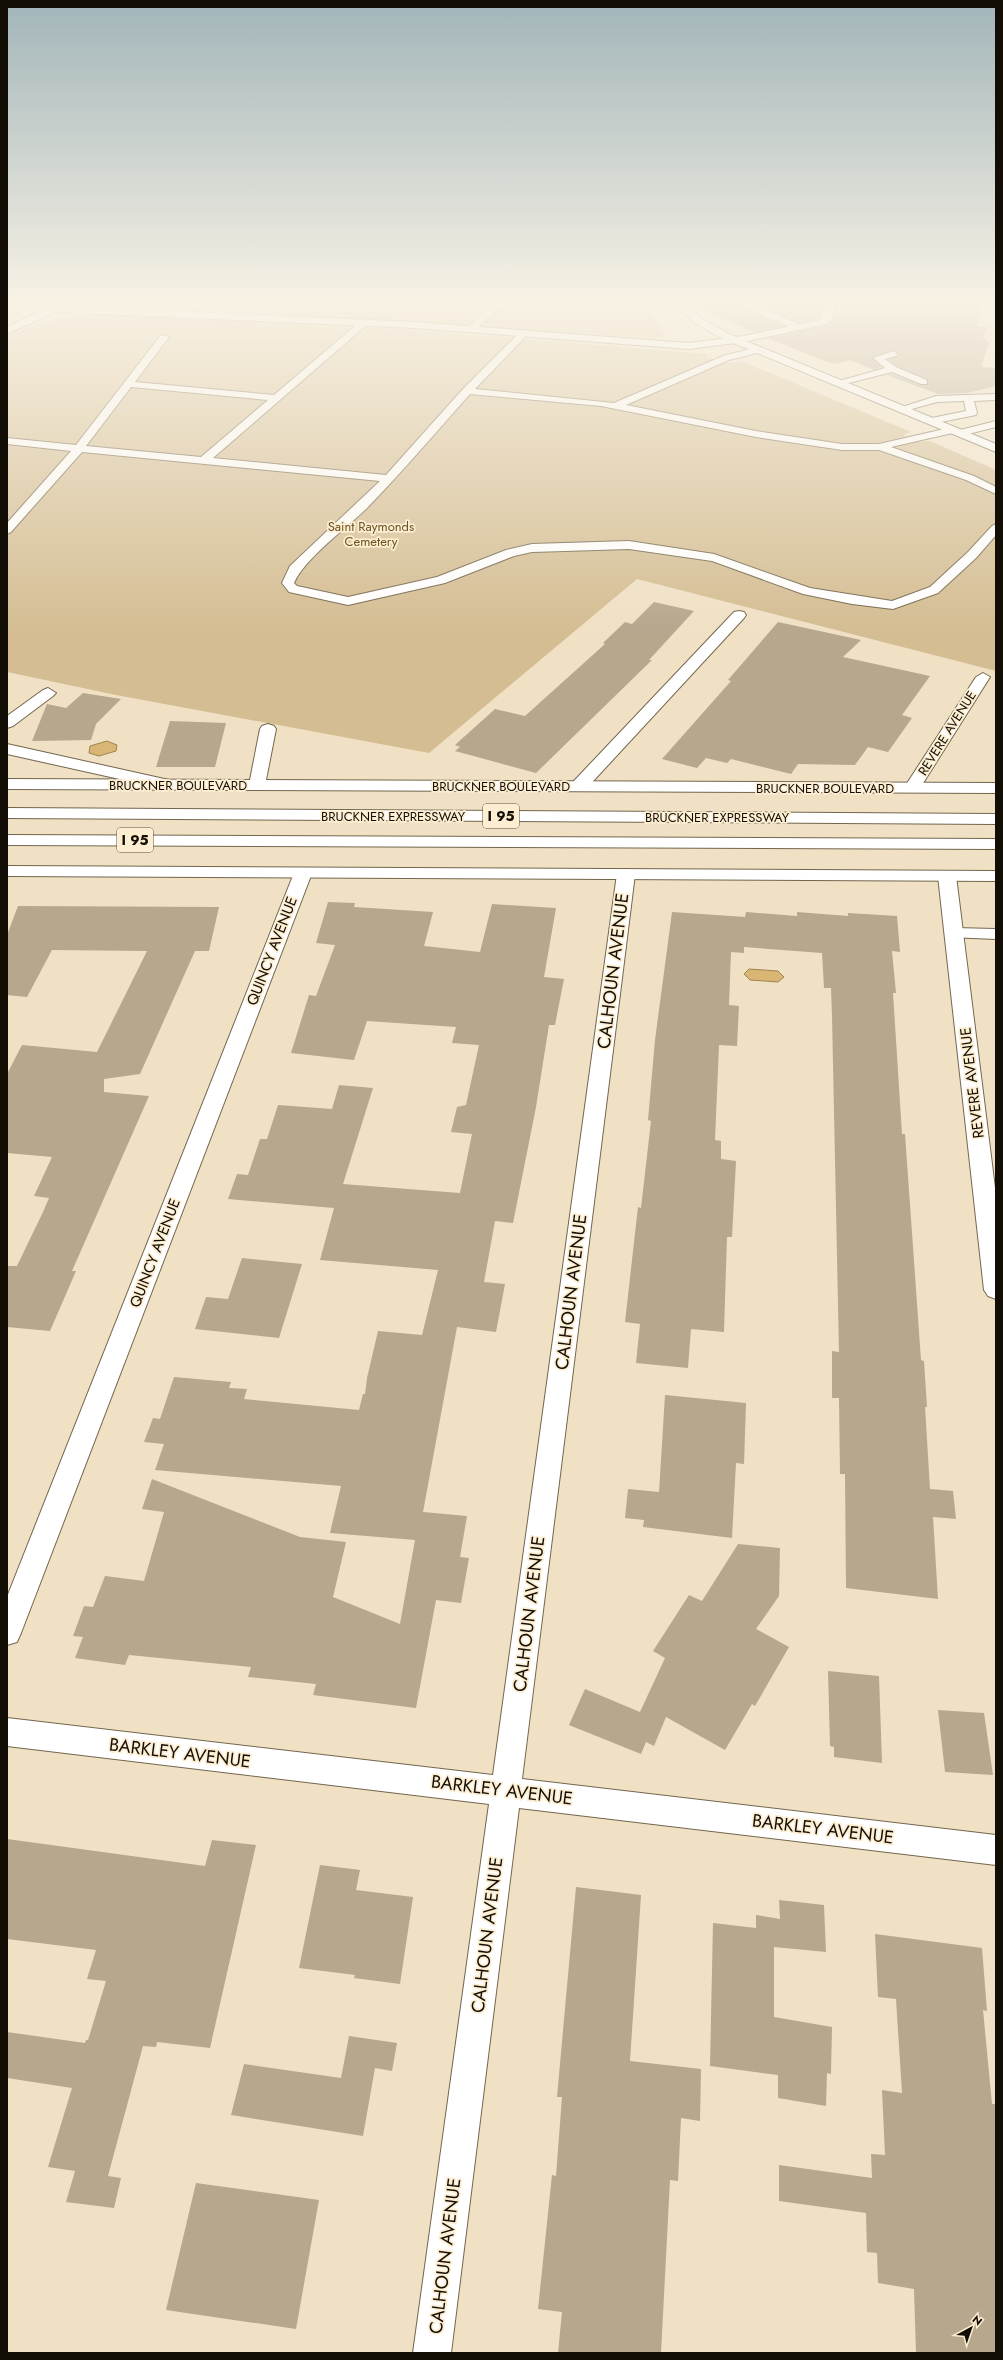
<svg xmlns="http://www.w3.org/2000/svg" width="1003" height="2360" font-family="Jost,sans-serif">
  <rect width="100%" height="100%" fill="#f0e1c5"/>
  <g fill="#d4bd93">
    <polygon points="7,300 49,300 7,321"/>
    <polygon points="98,300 640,300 665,336 653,338 116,303"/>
    <polygon points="84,314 411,330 707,354 706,357 726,363 744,362 911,432 903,435 918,442 930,441 996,470 996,671 637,579 429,753 116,695 7,672 7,337 35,325"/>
  </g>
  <g fill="#d9b673" stroke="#9e8452">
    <polygon points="107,741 117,745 116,751 99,756 89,753 90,746"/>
    <polygon points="749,969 778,971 784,977 778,982 750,980 744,974"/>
  </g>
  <g fill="#b6a78d">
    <polygon points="682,300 825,300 819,319 799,323 752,303 748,304 747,310 784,326 754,332"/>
    <polygon points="837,300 980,300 979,303 983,303 977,316 980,316 976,326 988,327 983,338 989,343 981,367 996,368 996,386 967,393 938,394 887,375 892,374 920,385 928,384 928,379 897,366 888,360 899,355 894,350 872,357 882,367 874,370 850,360 835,364 824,361 768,338 828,325 833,319"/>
    <polygon points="654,602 694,611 649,660 652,660 536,773 455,751 460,747 455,745 495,709 525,716 605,644 603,643 625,622 632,624"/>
    <polygon points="778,622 861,640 843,657 930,676 902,715 912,718 888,752 868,747 855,765 798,764 791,774 731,759 727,763 706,758 697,768 662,759 731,681 728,680"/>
    <polygon points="83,693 121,699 96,724 91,740 32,741 47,704 66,708"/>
    <polygon points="170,721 226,723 215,767 156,767"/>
    <polygon points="328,902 355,903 354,907 433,912 424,946 480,952 492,904 556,908 544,977 564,979 555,1025 549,1025 536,1107 513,1223 495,1221 484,1282 505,1284 496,1332 457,1327 423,1512 467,1516 460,1557 469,1558 461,1603 436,1600 416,1708 313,1695 316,1684 248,1677 251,1667 129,1655 125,1665 75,1658 83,1637 73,1636 84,1606 93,1607 105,1576 144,1581 164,1512 142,1509 152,1479 300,1537 346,1542 333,1597 400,1624 415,1540 330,1533 341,1486 155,1470 164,1444 144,1442 153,1418 160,1419 174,1377 231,1382 229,1388 247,1389 244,1399 359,1410 363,1394 365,1394 367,1378 378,1331 422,1335 438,1270 320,1260 334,1208 228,1199 237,1174 248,1175 260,1139 267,1139 278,1105 332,1109 339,1085 373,1088 343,1184 460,1193 472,1134 451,1132 457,1107 466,1105 479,1045 452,1043 456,1027 367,1021 354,1060 291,1053 309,995 316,996 335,945 316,943"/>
    <polygon points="18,906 219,907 209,951 195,951 140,1074 104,1079 104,1092 149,1096 72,1271 76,1271 50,1331 7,1327 7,1266 17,1266 43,1212 49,1198 34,1196 52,1157 7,1153 7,1074 22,1045 97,1052 147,951 52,950 27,997 7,995 7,935"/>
    <polygon points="672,912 745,917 746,912 797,916 797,912 848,916 848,913 897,916 900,952 892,951 896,993 893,993 902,1134 905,1134 921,1360 924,1361 927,1407 925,1407 930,1489 953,1491 956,1519 933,1517 938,1599 846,1588 845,1474 840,1474 839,1398 832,1398 832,1351 839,1352 832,1016 831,988 824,988 822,953 744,947 744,953 731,952 729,1005 739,1006 737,1046 719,1045 715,1140 721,1141 721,1159 736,1161 732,1237 727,1237 724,1332 691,1329 688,1368 636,1363 640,1324 625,1322 638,1207 641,1208 651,1121 648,1120 655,1040"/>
    <polygon points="242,1258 302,1264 279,1338 195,1329 206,1297 228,1299"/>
    <polygon points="665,1395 746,1403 744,1464 736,1463 732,1538 643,1527 644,1520 625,1518 628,1489 659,1492"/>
    <polygon points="738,1544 780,1548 779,1596 756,1629 789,1647 755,1706 752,1704 725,1750 666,1717 654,1746 646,1742 641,1754 569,1725 585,1689 640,1712 665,1658 653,1651 689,1595 702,1601"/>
    <polygon points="828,1671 879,1676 882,1763 834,1757 834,1747 830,1746"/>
    <polygon points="938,1710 984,1713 993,1775 945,1772"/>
    <polygon points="7,1839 205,1866 212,1840 256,1845 210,2048 157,2042 156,2047 143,2046 108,2176 121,2178 114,2208 66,2202 75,2171 48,2167 72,2088 7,2078 7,2032 85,2043 86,2040 88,2040 106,1981 87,1979 96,1950 7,1939"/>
    <polygon points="320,1865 360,1870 356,1890 413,1897 400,1984 354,1978 355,1975 299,1968"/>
    <polygon points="576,1887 641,1895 630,2061 701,2069 700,2121 681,2118 678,2181 670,2180 661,2353 558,2353 562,2312 538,2309 552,2175 556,2176 562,2097 557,2097"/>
    <polygon points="779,1900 824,1905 826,1952 774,1947 774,2017 832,2027 831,2074 827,2073 826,2106 778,2098 778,2075 710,2066 713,1923 756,1928 756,1915 780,1919"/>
    <polygon points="875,1934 982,1948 987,2011 983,2010 992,2104 995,2104 996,2116 996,2353 916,2353 914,2289 878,2283 877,2253 867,2252 866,2213 779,2201 779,2165 872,2178 871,2154 885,2155 882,2090 902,2093 896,1999 878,1997"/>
    <polygon points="349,2036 397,2043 392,2071 375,2068 363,2136 231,2115 244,2064 341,2078"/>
    <polygon points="196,2183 319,2200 296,2329 166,2310"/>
  </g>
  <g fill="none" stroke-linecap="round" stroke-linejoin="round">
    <g stroke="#73664d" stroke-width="2">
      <g id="service">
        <polygon points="235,300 244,300 222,317 216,317 216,313"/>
        <polygon points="499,300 508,300 474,331 468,331 468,327"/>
        <polygon points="751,304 801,325 803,327 795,329 748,309 748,305"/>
        <path d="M362,320L370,322L213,458L386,475L463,389L521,331L524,330L529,333L527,335L475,389L614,403L723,356L758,347L763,350L761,352L729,360L626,405L756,431L842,444H879L953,427L957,428V432L891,447L974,476L996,487V494L966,480L879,450H842L756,437L601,406L470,394C436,432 403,471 368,507C347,528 305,558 294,583L297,586L348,597L437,577L506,550L532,544L629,541L714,554L810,588L892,601L930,587L968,552L992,526L996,524V535L976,558L938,593L893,609L852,604L803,594L712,561L629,549L532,552L514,556L445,583L348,605L289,592L282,583L290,566L380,481L82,452L11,532L7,534V523L71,451L7,444V438L76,445L161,335L169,337L135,382L274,395ZM131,387L268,400L201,457L86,446Z"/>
        <polygon points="893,351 898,354 896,356 885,359 896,367 927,380 927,384 921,384 892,372 837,386 832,383 885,368 873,358"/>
        <polygon points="996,394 996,400 974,401 977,413 976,415 931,424 927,423 927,419 966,411 964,401 937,402 901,412 896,409 936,396"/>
        <polygon points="954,928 996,929 996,939 948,937 946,933 948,929"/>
      </g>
    </g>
    <g stroke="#73664d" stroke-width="2">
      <g id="minor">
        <polygon points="64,300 74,301 65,306 414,322 689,343 743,336 820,320 822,318 826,300 836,300 832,319 827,324 743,342 689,349 414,328 55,312 7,334 7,327"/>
        <polygon points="996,421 996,427 960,436 954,433 956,431"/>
        <polygon points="739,611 744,612 746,615 744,618 584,791 572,791 570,787 572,783 734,612"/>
        <polygon points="983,673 990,677 920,788 918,792 906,792 904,788 976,677"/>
        <polygon points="48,688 56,693 53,696 13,726 7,728 7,716 43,690"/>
        <polygon points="268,724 274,726 276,729 265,785 263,788 251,788 249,785 260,729 262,726"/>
        <polygon points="7,744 169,780 175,782 177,785 175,788 169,790 7,754"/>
        <polygon points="303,868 309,869 312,873 21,1633 17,1642 7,1645 7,1597 294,873 297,869"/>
        <polygon points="626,869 632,870 635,874 522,1779 996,1835 996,1865 519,1808 451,2353 413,2353 489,1804 7,1746 7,1718 493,1775 617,874 620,870"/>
        <polygon points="947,871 953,872 956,876 996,1196 996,1299 988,1296 984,1290 938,876 941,872"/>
      </g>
    </g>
    <g stroke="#73664d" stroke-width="2">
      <g id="secondary">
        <polygon points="669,300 680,300 703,319 729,334 996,444 996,452 721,338 695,323"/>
        <polygon points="7,779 996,783 996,793 7,789"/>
        <polygon points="7,866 996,871 996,881 7,876"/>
      </g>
    </g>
    <g stroke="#73664d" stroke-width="2">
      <g id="motorway">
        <polygon points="7,808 996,814 996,824 7,818"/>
        <polygon points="7,835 996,839 996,849 7,845"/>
      </g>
    </g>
    <use href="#service" fill="#fff" fill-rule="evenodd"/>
    <use href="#minor" fill="#fff" fill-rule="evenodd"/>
    <use href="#secondary" fill="#fff" fill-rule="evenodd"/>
    <use href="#motorway" fill="#fff" fill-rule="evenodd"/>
  </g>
  <linearGradient id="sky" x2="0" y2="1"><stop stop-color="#a2b5b9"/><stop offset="0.48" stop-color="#f8f2e5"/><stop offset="1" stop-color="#f8f2e5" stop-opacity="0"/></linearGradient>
  <rect width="1003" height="630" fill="url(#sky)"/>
  <g text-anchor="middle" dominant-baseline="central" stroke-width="3.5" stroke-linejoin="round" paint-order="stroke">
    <g font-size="13" fill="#6c5321" stroke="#fdeed2">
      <text x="371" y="526">Saint Raymonds<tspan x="371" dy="15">Cemetery</tspan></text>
    </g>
    <g font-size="13" fill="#130e05" stroke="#fdeed2">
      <text transform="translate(947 733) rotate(-58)">REVERE AVENUE</text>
      <text x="178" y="785">BRUCKNER BOULEVARD</text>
      <text x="501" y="786">BRUCKNER BOULEVARD</text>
      <text x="825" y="788">BRUCKNER BOULEVARD</text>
      <text x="393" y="816">BRUCKNER EXPRESSWAY</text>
      <text x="717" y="817">BRUCKNER EXPRESSWAY</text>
    </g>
    <g fill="#fdeed2" stroke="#595142" stroke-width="1">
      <rect x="483" y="804" width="36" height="24" rx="3"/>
      <rect x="117" y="828" width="36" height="24" rx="3"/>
    </g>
    <g font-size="14" font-weight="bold" fill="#130e05">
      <text x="501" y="816">I 95</text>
      <text x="135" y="840">I 95</text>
    </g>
    <g font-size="15" fill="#130e05" stroke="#fdeed2">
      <text transform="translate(272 951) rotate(-69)">QUINCY AVENUE</text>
      <text transform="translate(972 1083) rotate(-97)">REVERE AVENUE</text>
      <text transform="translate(155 1253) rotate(-69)">QUINCY AVENUE</text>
    </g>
    <g font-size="18" fill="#130e05" stroke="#fdeed2">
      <text transform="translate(613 971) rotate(-83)">CALHOUN AVENUE</text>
      <text transform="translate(571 1292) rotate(-83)">CALHOUN AVENUE</text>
      <text transform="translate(529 1614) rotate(-83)">CALHOUN AVENUE</text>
      <text transform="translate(180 1753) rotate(7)">BARKLEY AVENUE</text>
      <text transform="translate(502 1790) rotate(7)">BARKLEY AVENUE</text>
      <text transform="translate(823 1829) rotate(7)">BARKLEY AVENUE</text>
      <text transform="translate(487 1935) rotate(-83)">CALHOUN AVENUE</text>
      <text transform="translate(445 2256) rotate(-83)">CALHOUN AVENUE</text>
    </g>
  </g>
  <rect width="1003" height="2360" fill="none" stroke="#130e05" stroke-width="16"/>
  <g transform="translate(971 2328) rotate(40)" stroke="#fdeed2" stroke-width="3" paint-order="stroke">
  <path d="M0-3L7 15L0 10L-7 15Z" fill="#130e05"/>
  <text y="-6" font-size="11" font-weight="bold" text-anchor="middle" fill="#130e05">N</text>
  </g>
</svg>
